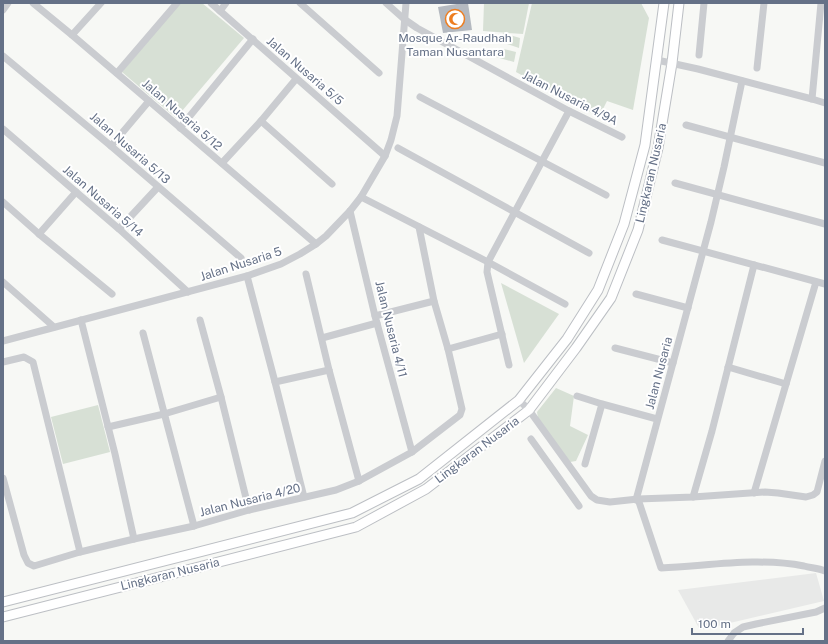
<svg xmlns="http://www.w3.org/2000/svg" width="828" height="644" font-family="'Public Sans',sans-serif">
  <rect width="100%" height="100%" fill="#f7f8f5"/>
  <polygon fill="#e8e9e8" points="816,573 824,601 700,630 678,590"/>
  <g fill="#d7e0d5">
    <polygon points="180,3 202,3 244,38 176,118 122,72"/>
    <polygon points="484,3 529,3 523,34 483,31"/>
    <polygon points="532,3 641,3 649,18 633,110 607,101 599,117 516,72"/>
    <polygon points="503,33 520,38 519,48 501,42"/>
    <polygon points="499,48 516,52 514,62 496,57"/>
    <polygon points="501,283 559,314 524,363"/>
    <polygon points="556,388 574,396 570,426 588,435 576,461 570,462 538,418 537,412"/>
    <polygon points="98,405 110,452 63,464 51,417"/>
  </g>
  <polygon fill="#b4b9c0" points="463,3 468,3 472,30 443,33 438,7"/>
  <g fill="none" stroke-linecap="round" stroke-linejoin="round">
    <g stroke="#bcbfc4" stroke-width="11">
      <g id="secondary">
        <polyline points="3,602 352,513 419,479 519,400 567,339 598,290 624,224 645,145 664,3"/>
        <polyline points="3,617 356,527 426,489 529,410 576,348 611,298 638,230 658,148 672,63 679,3"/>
      </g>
    </g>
    <g stroke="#caccd0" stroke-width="7">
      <polyline points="33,3 72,35 316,244"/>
      <polyline points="211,3 385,156"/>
      <polyline points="300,3 379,73"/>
      <polyline points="386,3 404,19 417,28 569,111 622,137"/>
      <polyline points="3,10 8,3"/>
      <polyline points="220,11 226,3"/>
      <polyline points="72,35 101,3"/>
      <polyline points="699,55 704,3"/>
      <polyline points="3,56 111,146 241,258"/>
      <polyline points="657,60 698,69 812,99 825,103"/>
      <polyline points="757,68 764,3"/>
      <polyline points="117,73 177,3"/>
      <polyline points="420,97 606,195"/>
      <polyline points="812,99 821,3"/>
      <polyline points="261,121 332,184"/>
      <polyline points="686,125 825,163"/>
      <polyline points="180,128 253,39"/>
      <polyline points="3,129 119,229 188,292"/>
      <polyline points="111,146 149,101"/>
      <polyline points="398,148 589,253"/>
      <polyline points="222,163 261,121 296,79"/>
      <polyline points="675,183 825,224"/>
      <polyline points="361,197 488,262 565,304"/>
      <polyline points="3,202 39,234 112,294"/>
      <polyline points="350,211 375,316 412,452"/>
      <polyline points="119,229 158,187"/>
      <polyline points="39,234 76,192"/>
      <polyline points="662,240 825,284"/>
      <polyline points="306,274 329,370 359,481"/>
      <polyline points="247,276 275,382 304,497"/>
      <polyline points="3,282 54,327"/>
      <polyline points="636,294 688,308"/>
      <polyline points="375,316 434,301"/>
      <polyline points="81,320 115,454 134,539"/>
      <polyline points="200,320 221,397 249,510"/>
      <polyline points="143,333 194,526"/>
      <polyline points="322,338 377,323"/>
      <polyline points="3,341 247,276 281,264 300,254 316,244 326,236 350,211 361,197 385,156 391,140 397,116 406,3"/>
      <polyline points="615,348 673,363"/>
      <polyline points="448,349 502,334"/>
      <polyline points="3,362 24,357 33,362 80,552"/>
      <polyline points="509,365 487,272 488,262 569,111"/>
      <polyline points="728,367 786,384"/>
      <polyline points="275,382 329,370"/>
      <polyline points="577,396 602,404 657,419"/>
      <polyline points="519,400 529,410 591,496 597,500 610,502 638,499 693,497 765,492 778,493 806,497 813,495 817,492 825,461"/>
      <polyline points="108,427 164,414 221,397"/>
      <polyline points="531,439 579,506"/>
      <polyline points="585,464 602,404"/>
      <polyline points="3,478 24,555 28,563 34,566 80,552 134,539 194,526 249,510 336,490 359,481 412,452 460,415 462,409 448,349 434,301 419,227"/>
      <polyline points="754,493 816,282"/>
      <polyline points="693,497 712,431 754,265"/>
      <path d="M638,499L661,568C708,566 757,557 804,566C811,568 818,568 825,571"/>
      <polyline points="636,500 711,222 724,167 742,81"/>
      <polyline points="728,641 734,633 743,627 756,624 816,612 825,608"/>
    </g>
    <use href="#secondary" stroke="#fff" stroke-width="9"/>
  </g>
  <defs>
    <g id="mosque-ring" transform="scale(1)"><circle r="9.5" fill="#fff" stroke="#ed7d20" stroke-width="1.5"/><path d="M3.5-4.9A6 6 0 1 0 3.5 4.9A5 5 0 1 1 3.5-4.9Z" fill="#ed7d20"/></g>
  </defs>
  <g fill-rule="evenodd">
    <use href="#mosque-ring" x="455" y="19"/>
  </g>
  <g text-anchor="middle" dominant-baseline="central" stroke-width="4" stroke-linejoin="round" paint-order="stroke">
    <g font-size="12" fill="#657187" stroke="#fff">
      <text x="455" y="38">Mosque Ar-Raudhah<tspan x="455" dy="14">Taman Nusantara</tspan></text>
    </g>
    <g font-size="12" fill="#657187" stroke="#fff">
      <text transform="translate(305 71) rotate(41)">Jalan Nusaria 5/5</text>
      <text transform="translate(570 98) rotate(27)">Jalan Nusaria 4/9A</text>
      <text transform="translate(182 115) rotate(41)">Jalan Nusaria 5/12</text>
      <text transform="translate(130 148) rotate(41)">Jalan Nusaria 5/13</text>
      <text transform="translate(651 173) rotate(-77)">Lingkaran Nusaria</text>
      <text transform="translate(103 201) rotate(41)">Jalan Nusaria 5/14</text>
      <text transform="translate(241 264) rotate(-18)">Jalan Nusaria 5</text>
      <text transform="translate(391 329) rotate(76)">Jalan Nusaria 4/11</text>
      <text transform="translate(659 373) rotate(-75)">Jalan Nusaria</text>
      <text transform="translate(477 450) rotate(-37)">Lingkaran Nusaria</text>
      <text transform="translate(250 500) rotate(-14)">Jalan Nusaria 4/20</text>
      <text transform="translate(170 574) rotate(-14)">Lingkaran Nusaria</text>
    </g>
  </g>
  <rect width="828" height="644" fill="none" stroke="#657187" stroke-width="8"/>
  <path d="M692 628v6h111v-6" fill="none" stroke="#657187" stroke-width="2"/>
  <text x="698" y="628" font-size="12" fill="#657187" stroke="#ffffff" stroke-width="3" paint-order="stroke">100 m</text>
</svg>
